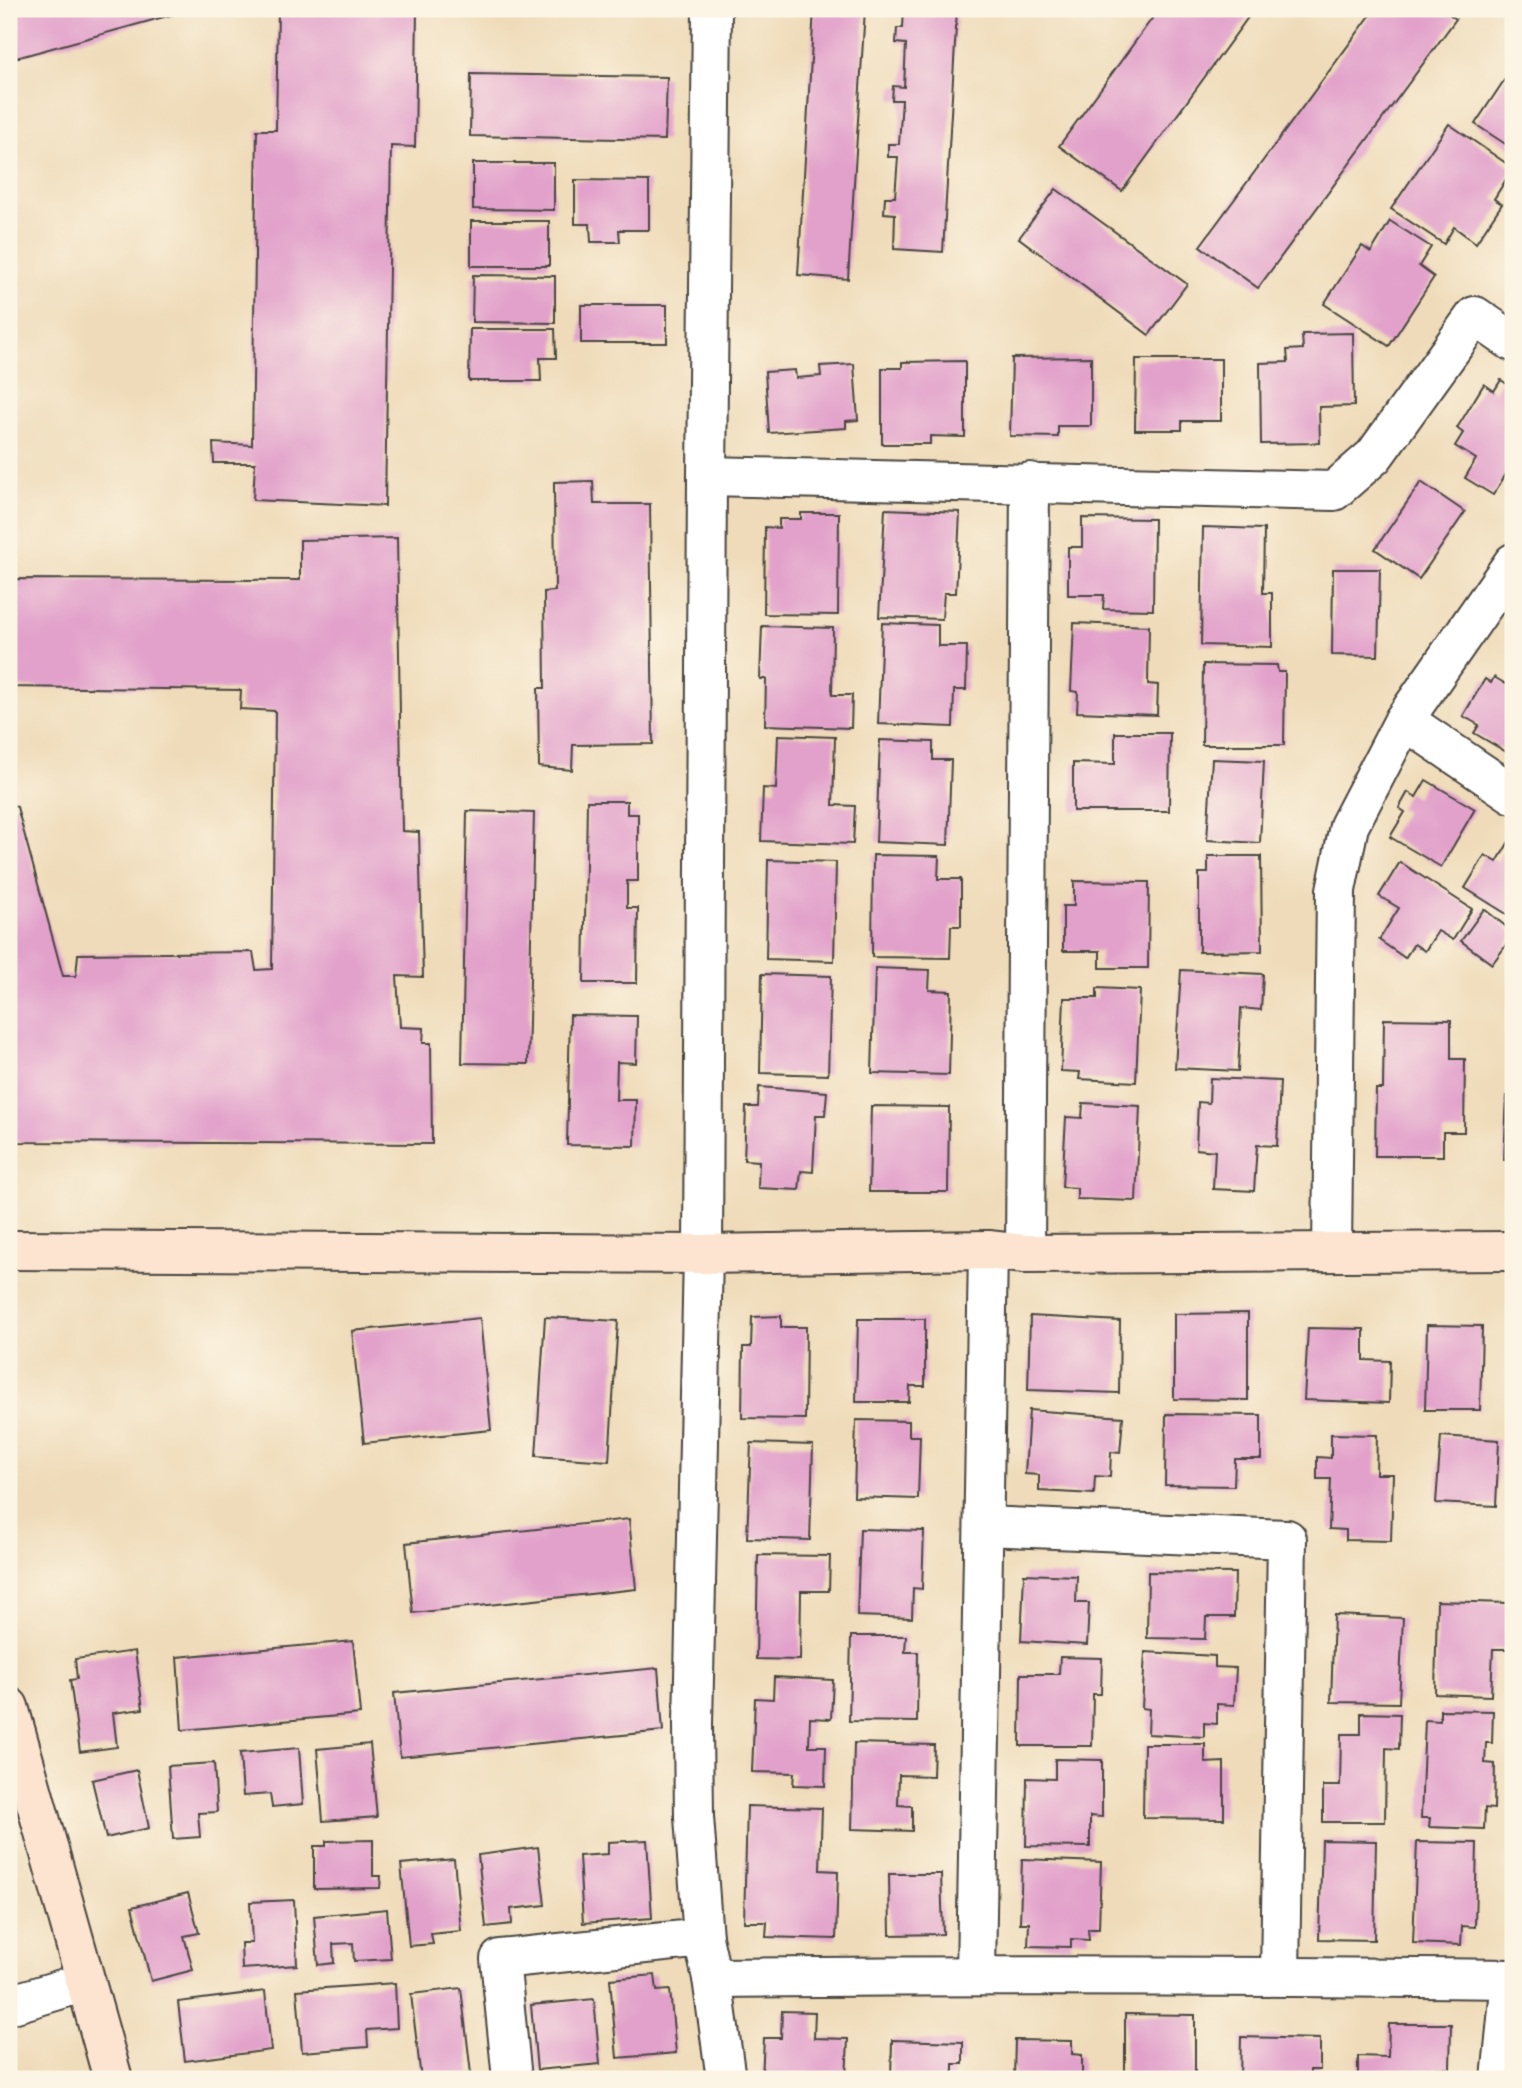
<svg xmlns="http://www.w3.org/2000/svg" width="1522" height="2088" font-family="Dekko,sans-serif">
  <rect width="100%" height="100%" fill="#fcf5e5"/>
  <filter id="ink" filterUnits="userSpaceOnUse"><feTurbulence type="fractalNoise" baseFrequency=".0143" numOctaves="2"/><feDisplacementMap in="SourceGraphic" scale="14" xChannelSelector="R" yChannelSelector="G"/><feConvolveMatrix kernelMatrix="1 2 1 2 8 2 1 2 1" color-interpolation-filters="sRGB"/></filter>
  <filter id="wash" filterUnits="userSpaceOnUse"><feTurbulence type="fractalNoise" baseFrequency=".00686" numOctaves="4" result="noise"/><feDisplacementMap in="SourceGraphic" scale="28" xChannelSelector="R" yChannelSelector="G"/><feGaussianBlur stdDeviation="1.57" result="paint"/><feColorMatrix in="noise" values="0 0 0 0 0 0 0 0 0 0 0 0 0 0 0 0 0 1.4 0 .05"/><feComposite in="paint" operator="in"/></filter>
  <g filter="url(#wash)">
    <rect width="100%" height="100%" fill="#efdbb9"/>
    <g id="blocks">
      <g fill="#e2a1cb">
        <polygon points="9,9 189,9 189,10 9,60"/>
        <polygon points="278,9 417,9 415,147 391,146 385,506 253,500 255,463 214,463 213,443 252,445 257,130 276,130"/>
        <polygon points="814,9 865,9 848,279 798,275"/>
        <polygon points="904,9 957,9 943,252 894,249 895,214 884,213 885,197 895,197 898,157 888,157 888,144 899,144 902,100 892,100 893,86 904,87 906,44 896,43 897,28 903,28"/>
        <polygon points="1159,9 1254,9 1122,191 1059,146"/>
        <polygon points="1375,9 1442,9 1456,19 1258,288 1200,246"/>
        <polygon points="1513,67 1513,149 1475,124"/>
        <polygon points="471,74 667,77 665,140 470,136"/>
        <polygon points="1449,124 1513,168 1494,199 1502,204 1476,243 1454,227 1444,244 1391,209"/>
        <polygon points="473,163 554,163 554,210 473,209"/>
        <polygon points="575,180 649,181 649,230 619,230 620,242 591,242 590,224 575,224"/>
        <polygon points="1056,189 1187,284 1149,335 1019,238"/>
        <rect x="471" y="221" width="78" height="45"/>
        <polygon points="1390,221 1431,247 1419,266 1434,277 1389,346 1324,304 1362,246 1371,252"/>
        <polygon points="473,275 555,276 555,323 472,322"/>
        <rect x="581" y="305" width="86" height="38"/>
        <polygon points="470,329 555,329 556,358 540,358 541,381 469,381"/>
        <polygon points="1353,333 1354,406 1319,407 1320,443 1261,444 1260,363 1288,362 1287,350 1303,349 1302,334"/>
        <polygon points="1091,357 1091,426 1058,426 1058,437 1010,436 1012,358"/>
        <polygon points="1136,359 1221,359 1221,421 1182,421 1182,430 1135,430"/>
        <polygon points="965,361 965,437 930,436 930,444 882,444 882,368 902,368 902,362"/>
        <polygon points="854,364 858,420 846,421 846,428 769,433 765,372 795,370 796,378 821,376 820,366"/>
        <polygon points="1501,380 1513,388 1513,463 1493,495 1465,478 1476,459 1455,446 1463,433 1457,428 1484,384 1494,391"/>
        <polygon points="593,481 594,504 650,504 653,744 573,745 572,770 539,767 538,688 545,688 544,592 555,591 554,482"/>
        <polygon points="1421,482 1465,512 1419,579 1375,549"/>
        <polygon points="885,509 960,512 956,593 944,593 942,619 879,617"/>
        <polygon points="801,513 839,513 838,615 764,614 765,527 779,528 779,519 801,519"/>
        <polygon points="1082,518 1154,519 1153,610 1103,609 1104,595 1068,595 1068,547 1082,547"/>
        <polygon points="1203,527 1264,529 1263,593 1272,593 1272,647 1201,645"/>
        <polygon points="397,538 402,831 419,832 423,977 397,976 400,1027 424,1028 423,1043 431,1043 432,1144 9,1142 9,803 17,807 63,976 76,976 78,954 253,952 256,970 272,969 275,711 240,709 241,690 9,687 9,579 300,580 300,540"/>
        <polygon points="1333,569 1380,569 1378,656 1332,655"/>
        <polygon points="882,623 938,625 938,646 967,646 966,690 954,690 953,727 878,724"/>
        <polygon points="1074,623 1149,626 1148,684 1158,685 1157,715 1077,712 1078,692 1071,691"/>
        <polygon points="762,626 833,628 832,695 852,695 851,728 765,725 766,679 760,679"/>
        <polygon points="1203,664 1277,665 1278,672 1285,672 1284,745 1202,745"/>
        <polygon points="1494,677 1511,687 1513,684 1513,748 1510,754 1474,733 1479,725 1463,716 1485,679 1491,683"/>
        <polygon points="1115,733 1170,733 1169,811 1073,811 1073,763 1115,764"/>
        <polygon points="778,735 835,737 833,805 855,806 853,844 761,841 763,788 776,789"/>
        <polygon points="880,740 933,742 933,760 951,760 948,845 876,842"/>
        <polygon points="1212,759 1264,761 1260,843 1207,840"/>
        <polygon points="1426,780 1475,809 1441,867 1390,837 1405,812 1399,808 1408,792 1416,797"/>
        <polygon points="587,801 627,801 627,814 638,814 638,881 627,881 627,908 638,908 637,983 584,983"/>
        <polygon points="467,811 534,813 528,1064 462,1063"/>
        <polygon points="1513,835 1513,918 1465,888 1485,855 1497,862"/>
        <polygon points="873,855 939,856 938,879 961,879 961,926 951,926 950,958 872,957"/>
        <polygon points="1208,856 1261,856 1262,951 1199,952 1199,873 1208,873"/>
        <polygon points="768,860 836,862 834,961 766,959"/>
        <polygon points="1400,862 1472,909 1453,940 1438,931 1425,951 1414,944 1405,958 1379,940 1399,908 1379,896"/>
        <polygon points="1074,881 1149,882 1148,968 1100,968 1100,951 1063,951 1063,906 1074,906"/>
        <polygon points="1484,909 1513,932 1513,936 1492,964 1461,941"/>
        <polygon points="875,968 930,970 929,990 951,991 949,1075 872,1073"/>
        <polygon points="1181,970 1263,974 1261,1010 1241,1008 1238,1071 1175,1068"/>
        <polygon points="762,974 831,976 828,1075 760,1073"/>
        <polygon points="1097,988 1140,990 1136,1082 1079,1079 1080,1072 1061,1071 1064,998 1097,998"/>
        <polygon points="570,1015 637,1016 636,1063 617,1062 616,1100 636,1100 635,1146 567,1145"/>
        <polygon points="1384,1019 1451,1020 1451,1059 1465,1059 1464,1132 1443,1132 1443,1156 1375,1156 1376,1089 1383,1089"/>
        <polygon points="1210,1078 1280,1081 1277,1146 1257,1145 1254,1191 1213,1189 1215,1151 1196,1149 1198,1102 1209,1103"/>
        <polygon points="759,1087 827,1092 825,1115 816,1115 813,1172 801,1171 799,1190 758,1188 759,1161 744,1160 746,1107 758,1107"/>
        <polygon points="1507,1096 1513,1096 1513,1160 1504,1160"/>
        <polygon points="1083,1103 1140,1106 1136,1201 1077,1199 1077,1188 1062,1187 1066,1117 1082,1118"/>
        <polygon points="871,1106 949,1107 948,1192 869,1192"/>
        <polygon points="1248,1313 1248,1400 1174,1399 1174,1314"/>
        <polygon points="781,1316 781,1327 806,1327 805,1419 742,1418 743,1347 751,1347 752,1317"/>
        <polygon points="1030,1316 1120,1321 1119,1393 1028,1390"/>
        <polygon points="545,1317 618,1321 609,1461 536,1456"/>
        <polygon points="480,1318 491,1430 364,1443 352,1331"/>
        <polygon points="858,1319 925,1319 925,1386 910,1386 909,1402 856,1402"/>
        <polygon points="1427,1325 1482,1326 1480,1410 1425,1410"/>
        <polygon points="1308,1328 1364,1329 1364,1360 1390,1361 1389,1403 1304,1400"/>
        <polygon points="1029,1410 1123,1417 1120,1453 1111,1452 1110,1477 1095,1476 1094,1494 1039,1491 1039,1475 1025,1474"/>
        <polygon points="1166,1414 1261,1415 1261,1459 1235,1459 1234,1486 1165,1485"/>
        <polygon points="856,1420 909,1421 909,1436 920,1436 918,1499 854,1497"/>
        <polygon points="1331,1434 1377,1435 1376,1474 1393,1474 1391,1541 1346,1540 1346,1530 1329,1529 1331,1479 1317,1479 1317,1457 1331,1458"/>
        <polygon points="1441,1436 1499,1440 1496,1506 1436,1503"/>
        <polygon points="751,1443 813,1445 810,1540 747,1538"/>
        <polygon points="629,1519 636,1589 413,1613 406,1543"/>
        <polygon points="860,1529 924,1531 922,1589 913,1588 912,1618 857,1616"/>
        <polygon points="758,1555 830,1556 829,1591 801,1591 800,1660 756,1659"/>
        <polygon points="1148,1572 1235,1573 1234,1617 1206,1617 1205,1639 1147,1638"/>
        <polygon points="1024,1574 1077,1576 1076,1603 1089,1603 1087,1645 1021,1641"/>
        <polygon points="1437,1601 1509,1603 1508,1649 1493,1649 1491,1696 1435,1694"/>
        <polygon points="1334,1615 1403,1618 1399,1703 1331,1702"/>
        <polygon points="851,1636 906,1636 905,1652 918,1652 917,1722 849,1721"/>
        <polygon points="353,1641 360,1714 182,1730 177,1657"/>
        <polygon points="135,1651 143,1709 113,1713 117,1747 80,1752 70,1680 77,1679 75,1659"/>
        <polygon points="1145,1652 1215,1656 1215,1667 1236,1668 1234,1705 1217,1704 1217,1724 1204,1723 1204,1737 1148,1734 1149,1709 1142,1708"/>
        <polygon points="1060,1657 1102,1658 1101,1694 1093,1694 1092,1746 1020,1746 1021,1674 1059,1674"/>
        <polygon points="658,1668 663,1731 400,1757 394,1693"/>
        <polygon points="774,1677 833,1680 831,1719 810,1718 809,1746 826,1746 825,1786 793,1785 794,1773 752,1772 755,1698 773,1699"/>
        <polygon points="1440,1710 1493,1711 1492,1743 1486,1743 1485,1763 1495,1764 1494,1809 1485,1808 1484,1829 1429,1827 1430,1818 1421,1818 1425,1720 1440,1721"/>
        <polygon points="1361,1713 1400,1714 1399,1749 1386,1748 1385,1822 1323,1822 1323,1786 1340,1786 1341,1734 1361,1734"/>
        <polygon points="854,1743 934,1745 933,1776 899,1775 898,1805 912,1806 912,1831 852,1829"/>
        <polygon points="370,1744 377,1817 323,1821 317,1749"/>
        <polygon points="1144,1744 1205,1744 1205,1763 1224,1762 1224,1819 1143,1818"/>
        <polygon points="299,1748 303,1804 272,1807 270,1794 243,1796 240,1753"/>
        <polygon points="1055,1759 1102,1760 1102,1817 1090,1816 1090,1847 1026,1846 1027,1778 1055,1779"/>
        <polygon points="214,1763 217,1812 198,1813 200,1837 173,1839 168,1766"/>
        <polygon points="137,1770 149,1828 106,1838 92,1780"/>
        <polygon points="747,1806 822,1808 820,1870 838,1871 836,1939 766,1937 767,1922 744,1922"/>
        <polygon points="373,1840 373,1876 381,1876 380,1888 314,1889 314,1846 326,1846 326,1841"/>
        <polygon points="647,1840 652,1918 583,1923 579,1856 608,1854 608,1842"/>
        <polygon points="1322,1840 1376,1841 1374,1940 1319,1939"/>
        <polygon points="1417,1842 1477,1843 1475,1927 1462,1926 1461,1945 1413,1943"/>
        <polygon points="538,1847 545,1905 511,1909 512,1924 486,1927 478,1855"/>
        <polygon points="454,1859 461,1931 431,1934 433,1944 409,1946 401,1864"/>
        <polygon points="1022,1859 1101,1862 1099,1929 1088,1929 1089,1940 1071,1939 1071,1947 1028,1946 1029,1923 1020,1923"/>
        <polygon points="889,1874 941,1874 943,1934 890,1935"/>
        <polygon points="188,1893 199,1933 184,1936 193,1970 151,1981 132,1907"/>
        <polygon points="294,1900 297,1965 242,1969 241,1943 252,1943 250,1902"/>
        <polygon points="387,1909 391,1959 354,1961 353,1943 333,1944 334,1963 318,1965 314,1916"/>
        <polygon points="655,1975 657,1991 670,1990 676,2053 617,2058 610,1979"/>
        <polygon points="395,1983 397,2028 367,2030 368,2047 302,2052 297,1990"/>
        <polygon points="461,1988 471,2074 421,2079 411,1994"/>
        <polygon points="265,1991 271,2050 185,2061 178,2002"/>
        <polygon points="594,1999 600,2064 537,2070 531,2005"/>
        <polygon points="782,2011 815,2012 814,2038 848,2039 846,2079 762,2079 764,2038 781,2038"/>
        <polygon points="1125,2014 1195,2015 1195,2079 1125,2079"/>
        <polygon points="1389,2024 1451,2024 1450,2069 1436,2068 1436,2079 1358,2079 1358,2056 1388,2057"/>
        <polygon points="1241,2037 1320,2039 1320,2070 1310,2070 1310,2079 1240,2079"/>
        <polygon points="892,2040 963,2042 963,2064 953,2064 953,2079 891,2079"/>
        <polygon points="1015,2040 1072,2041 1072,2054 1082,2055 1082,2079 1014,2079"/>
      </g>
    </g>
  </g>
  <g filter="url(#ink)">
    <use href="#blocks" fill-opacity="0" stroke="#484540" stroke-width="2"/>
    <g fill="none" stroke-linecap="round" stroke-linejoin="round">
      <g stroke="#484540" stroke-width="42">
        <g id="street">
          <polyline points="712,9 707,476 703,1254 693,1724 694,1817 703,1938 712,1978 726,2079"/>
          <polyline points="707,476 1334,491 1374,456 1475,316 1513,342"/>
          <polyline points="1404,720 1513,794"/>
          <polyline points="1332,1252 1336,890 1349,826 1404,720 1513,563"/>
          <polyline points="1025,1254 1030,482"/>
          <polyline points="985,1526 1287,1539 1280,1975"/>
          <polyline points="976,1975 988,1250"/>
          <path d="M712,1978C980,1975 1246,1976 1513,1979"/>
          <polyline points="9,2005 85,1982"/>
          <polyline points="512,2079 500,1959 703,1938"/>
          <polyline points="1501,2079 1511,1979"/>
        </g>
      </g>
      <g stroke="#484540" stroke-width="42">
        <g id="secondary">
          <polyline points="9,1250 703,1254 988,1250 1025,1254 1513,1251"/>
          <polyline points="9,1707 113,2079"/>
        </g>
      </g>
      <use href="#street" stroke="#fff" stroke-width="38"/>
      <use href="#secondary" stroke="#fde4d0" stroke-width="38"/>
    </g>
  </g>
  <rect width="1522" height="2088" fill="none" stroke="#fcf5e5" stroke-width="35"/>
</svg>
